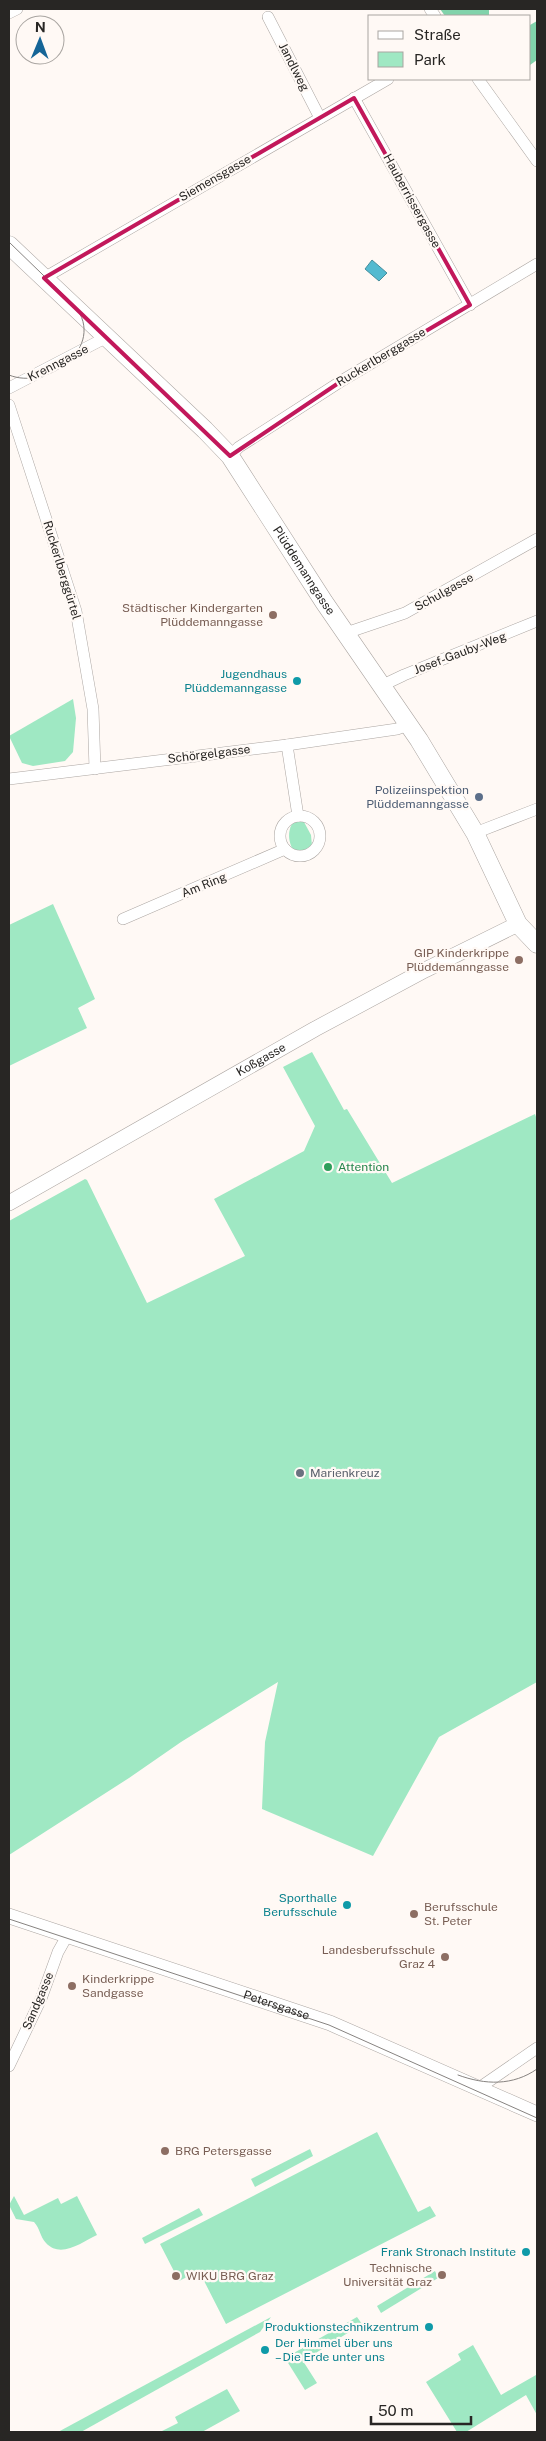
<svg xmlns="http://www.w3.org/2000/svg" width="546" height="2441" font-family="'Public Sans',sans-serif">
  <rect width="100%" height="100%" fill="#fff9f5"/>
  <g fill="#9fe8c3">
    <polygon points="73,699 76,718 73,752 65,761 33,766 22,763 9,736"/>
    <path d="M297,819L304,822L311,835L312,846L305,852L294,851C287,842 287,825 297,819Z"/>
    <polygon points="53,904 95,999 78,1008 87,1028 9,1066 9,925"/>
    <polygon points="312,1052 344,1110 347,1109 392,1183 535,1114 537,1120 537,1682 439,1737 373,1856 262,1809 265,1742 278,1682 181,1742 129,1778 9,1855 9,1221 85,1179 87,1180 147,1303 245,1256 214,1199 304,1151 315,1126 283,1067"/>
    <polygon points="377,2132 418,2212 430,2206 436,2216 226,2324 199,2271 179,2281 160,2244"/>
    <polygon points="310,2149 313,2156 255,2187 251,2179"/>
    <path d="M14,2196L24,2215L58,2198L61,2204L77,2196L97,2235C82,2242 61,2259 46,2243C40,2237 40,2228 34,2222L16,2219L9,2205Z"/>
    <polygon points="199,2208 203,2215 145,2244 142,2238"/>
    <polygon points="435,2271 438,2278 381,2313 377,2306"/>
    <polygon points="271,2317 260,2332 81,2432 58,2432"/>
    <polygon points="357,2317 362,2324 303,2361 317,2383 305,2390 285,2358"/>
    <polygon points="473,2345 501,2395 536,2375 537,2415 526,2395 466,2432 457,2432 426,2382 461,2360 458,2354"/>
    <polygon points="227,2389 240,2411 202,2432 160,2432 178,2423 175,2417"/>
  </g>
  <g fill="#81d3ab">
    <polygon points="440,9 489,9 489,16 445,16"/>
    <polygon points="537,21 537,60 530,65 530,25"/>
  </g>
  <polygon fill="#53bad0" stroke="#468e9c" points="372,260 387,273 379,281 365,269"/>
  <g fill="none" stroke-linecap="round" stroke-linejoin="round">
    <g stroke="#aca6a2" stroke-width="12">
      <g id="minor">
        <polyline points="430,9 435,16"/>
        <polyline points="9,13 17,9"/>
        <polyline points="268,17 320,118"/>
        <polyline points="478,79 537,161"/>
        <polyline points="354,98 470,305"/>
        <polyline points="44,278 388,79"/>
        <polyline points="9,388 107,337"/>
        <polyline points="9,405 76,611 93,709 95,769"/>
        <polyline points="230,456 239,447 343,380 537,264"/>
        <polyline points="346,633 405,613 537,539"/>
        <polyline points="383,685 404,675 537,621"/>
        <polyline points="287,745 298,816"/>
        <polyline points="9,779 287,745 397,729 408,725"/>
        <circle cx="300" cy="836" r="20"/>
        <polyline points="475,833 537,809"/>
        <polyline points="123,919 285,849"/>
        <polyline points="9,2066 41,1999 58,1952 67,1936"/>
        <polyline points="479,2088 537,2048"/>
      </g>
    </g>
    <g stroke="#aca6a2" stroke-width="16">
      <g id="secondary">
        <path id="s1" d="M9,1203L315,1029L425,970L518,924"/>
        <path id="s2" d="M9,1916L330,2023L537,2114"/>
      </g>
    </g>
    <g stroke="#aca6a2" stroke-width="19">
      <g id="primary">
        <path id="s3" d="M9,245L205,430L230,456L324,602L419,740L475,833L518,924L537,944"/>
      </g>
    </g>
    <use href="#minor" stroke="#fff" stroke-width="11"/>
    <use href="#secondary" stroke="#fff" stroke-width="15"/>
    <use href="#primary" stroke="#fff" stroke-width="18"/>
    <g stroke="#878380" stroke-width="1">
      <path d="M9,242L75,306C107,347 47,391 9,375"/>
      <polyline points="9,1919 329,2025 537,2118"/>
      <path d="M458,2075C485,2085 513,2086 537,2069"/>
    </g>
  </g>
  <path fill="none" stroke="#c2185b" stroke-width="4" stroke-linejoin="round" d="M354,98L470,305L343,380L230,456L44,278Z"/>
  <g fill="#8d6e63" stroke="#fff9f5" stroke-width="2">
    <circle cx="273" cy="615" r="5"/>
    <circle cx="519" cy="960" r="5"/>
    <circle cx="414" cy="1914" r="5"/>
    <circle cx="445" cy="1957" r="5"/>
    <circle cx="72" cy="1986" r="5"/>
    <circle cx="165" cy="2151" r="5"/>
    <circle cx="442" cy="2275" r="5"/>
    <circle cx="176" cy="2276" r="5"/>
  </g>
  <g fill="#0f9aa8" stroke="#fff9f5" stroke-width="2">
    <circle cx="297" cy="681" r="5"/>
    <circle cx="347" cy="1905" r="5"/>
    <circle cx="526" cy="2252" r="5"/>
    <circle cx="429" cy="2327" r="5"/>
    <circle cx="265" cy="2350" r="5"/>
  </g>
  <circle fill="#5c6f8a" stroke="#fff9f5" stroke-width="2" cx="479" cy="797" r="5"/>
  <circle fill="#2e9e5b" stroke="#fff9f5" stroke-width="2" cx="328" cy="1167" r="5"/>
  <circle fill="#6b7280" stroke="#fff9f5" stroke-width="2" cx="300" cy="1473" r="5"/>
  <g text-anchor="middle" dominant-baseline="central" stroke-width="4.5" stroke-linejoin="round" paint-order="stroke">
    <g font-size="12" fill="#282624" stroke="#fff9f5">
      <text transform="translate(294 67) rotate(63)">Jandlweg</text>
      <text transform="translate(215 178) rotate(-30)">Siemensgasse</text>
      <text transform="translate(412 201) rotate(61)">Hauberrissergasse</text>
      <text transform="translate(381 357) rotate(-31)">Ruckerlberggasse</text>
      <text transform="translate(58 363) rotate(-27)">Krenngasse</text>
      <text transform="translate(62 570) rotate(73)">Ruckerlberggürtel</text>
      <text stroke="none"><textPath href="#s3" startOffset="442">Plüddemanngasse</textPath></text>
      <text transform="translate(444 592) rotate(-29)">Schulgasse</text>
      <text transform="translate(460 653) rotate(-21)">Josef-Gauby-Weg</text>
      <text transform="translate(209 754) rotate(-7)">Schörgelgasse</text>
      <text transform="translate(204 885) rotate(-22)">Am Ring</text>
      <text stroke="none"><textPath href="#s1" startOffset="290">Koßgasse</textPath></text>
      <text transform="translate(38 2001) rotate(-67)">Sandgasse</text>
      <text stroke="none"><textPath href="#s2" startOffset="282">Petersgasse</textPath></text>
    </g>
    <g font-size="12" fill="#785e54" stroke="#fff9f5" text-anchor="end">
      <text x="263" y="608">Städtischer Kindergarten<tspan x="263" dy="14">Plüddemanngasse</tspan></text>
      <text x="509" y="953">GIP Kinderkrippe<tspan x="509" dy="14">Plüddemanngasse</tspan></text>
      <text x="424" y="1907" text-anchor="start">Berufsschule<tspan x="424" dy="14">St. Peter</tspan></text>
      <text x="435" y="1950">Landesberufsschule<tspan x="435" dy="14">Graz 4</tspan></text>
      <text x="82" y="1979" text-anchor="start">Kinderkrippe<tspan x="82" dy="14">Sandgasse</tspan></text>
      <text x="175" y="2151" text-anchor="start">BRG Petersgasse</text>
      <text x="432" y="2268">Technische<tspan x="432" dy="14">Universität Graz</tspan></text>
      <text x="186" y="2276" text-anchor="start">WIKU BRG Graz</text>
    </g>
    <g font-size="12" fill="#0d838f" stroke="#fff9f5" text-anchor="end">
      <text x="287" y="674">Jugendhaus<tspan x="287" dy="14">Plüddemanngasse</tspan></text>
      <text x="337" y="1898">Sporthalle<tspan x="337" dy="14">Berufsschule</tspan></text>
      <text x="516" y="2252">Frank Stronach Institute</text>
      <text x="419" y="2327">Produktionstechnikzentrum</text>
      <text x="275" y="2343" text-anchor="start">Der Himmel über uns<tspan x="275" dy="14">– Die Erde unter uns</tspan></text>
    </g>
    <g font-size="12" fill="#4e5e75" stroke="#fff9f5" text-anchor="end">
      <text x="469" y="790">Polizeiinspektion<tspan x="469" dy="14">Plüddemanngasse</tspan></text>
    </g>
    <g font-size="12" fill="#27864d" stroke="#fff9f5" text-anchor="start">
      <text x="338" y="1167">Attention</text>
    </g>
    <g font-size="12" fill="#5b616d" stroke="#fff9f5" text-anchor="start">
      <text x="310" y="1473">Marienkreuz</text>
    </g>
  </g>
  <rect width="546" height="2441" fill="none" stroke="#282624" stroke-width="20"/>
  <rect x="368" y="15" width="162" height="65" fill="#fff9f5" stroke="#a9a5a1"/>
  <rect x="378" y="31" width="25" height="8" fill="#ffffff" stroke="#a9a5a1"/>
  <text x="414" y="40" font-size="15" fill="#282624">Straße</text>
  <rect x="378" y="52" width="25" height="15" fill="#9fe8c3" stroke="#a9a5a1"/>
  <text x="414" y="65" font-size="15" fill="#282624">Park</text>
  <g transform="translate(40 40) rotate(1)"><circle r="24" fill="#fff9f5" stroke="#a9a5a1"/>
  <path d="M0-4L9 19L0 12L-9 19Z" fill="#156597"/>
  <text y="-8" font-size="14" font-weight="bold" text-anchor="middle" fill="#282624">N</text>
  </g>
  <path d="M371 2416v8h100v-8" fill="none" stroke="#282624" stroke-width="2.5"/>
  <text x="378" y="2416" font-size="15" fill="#282624" stroke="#fff9f5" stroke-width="4" paint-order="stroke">50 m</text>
</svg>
